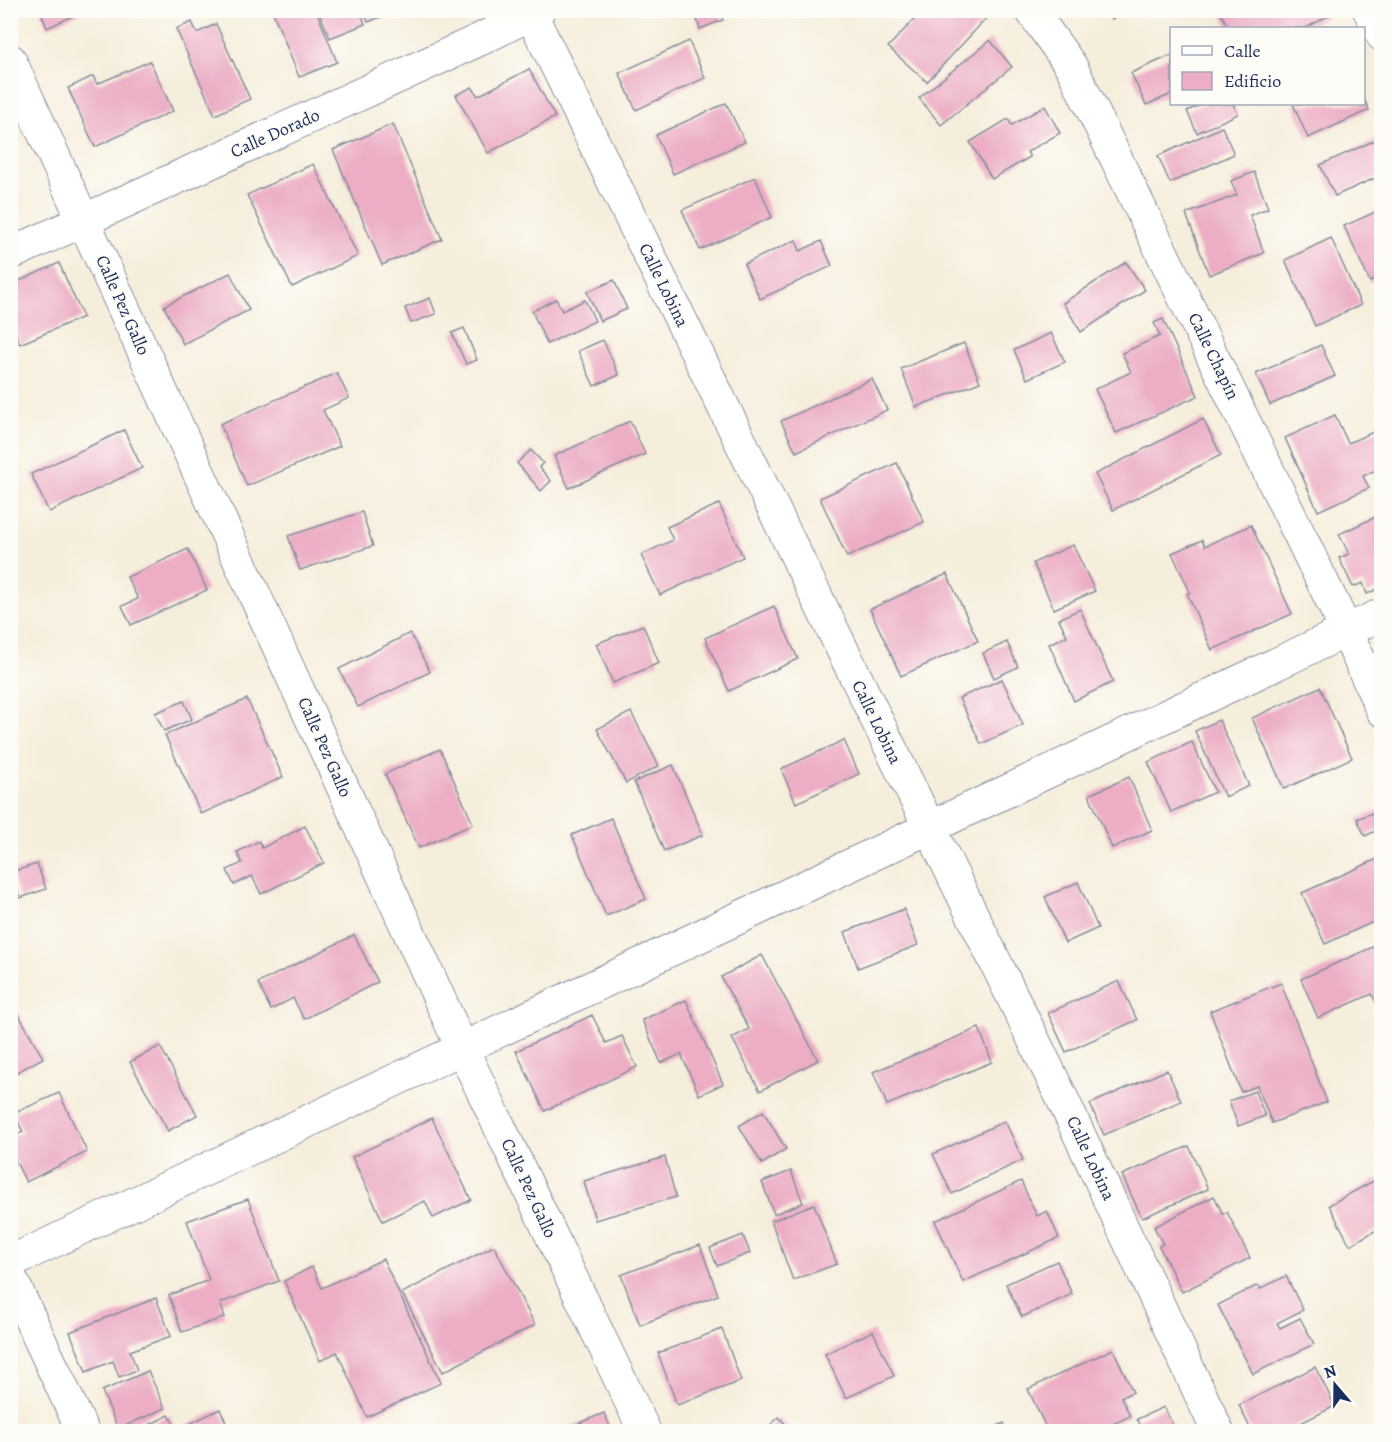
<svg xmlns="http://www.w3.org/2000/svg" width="1392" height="1442" font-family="Alegreya,serif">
  <rect width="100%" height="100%" fill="#fdfcf7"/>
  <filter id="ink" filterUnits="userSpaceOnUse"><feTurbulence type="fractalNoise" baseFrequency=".0167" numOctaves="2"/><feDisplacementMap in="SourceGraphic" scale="12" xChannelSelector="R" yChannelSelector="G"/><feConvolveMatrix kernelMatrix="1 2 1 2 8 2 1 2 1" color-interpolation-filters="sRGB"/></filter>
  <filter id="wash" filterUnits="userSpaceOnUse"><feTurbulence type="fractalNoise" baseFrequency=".008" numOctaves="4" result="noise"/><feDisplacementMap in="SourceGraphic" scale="24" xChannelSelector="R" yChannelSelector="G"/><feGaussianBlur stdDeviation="1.35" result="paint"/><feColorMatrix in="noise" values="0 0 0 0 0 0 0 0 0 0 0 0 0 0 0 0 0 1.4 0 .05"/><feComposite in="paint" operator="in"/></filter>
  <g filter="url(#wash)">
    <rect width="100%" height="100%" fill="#f6eedc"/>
    <g id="blocks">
      <g fill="#ecadc5">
        <polygon points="40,10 86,10 47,28"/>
        <polygon points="272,10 289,10 291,13 298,10 316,10 337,62 299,77"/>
        <polygon points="318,10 360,10 365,24 330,38"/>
        <polygon points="363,10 396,10 396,11 368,22"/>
        <polygon points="694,10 719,10 723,20 700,29"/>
        <polygon points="923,10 994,10 927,82 888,47"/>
        <polygon points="1106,10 1127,10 1112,19"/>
        <polygon points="1219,10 1328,10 1330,15 1306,28 1229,28"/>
        <polygon points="192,22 197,33 216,24 250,99 215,115 176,29"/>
        <polygon points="990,40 1012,67 941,125 919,98"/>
        <polygon points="689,41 705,78 636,110 619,73"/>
        <polygon points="1172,55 1172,94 1146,105 1131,73"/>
        <polygon points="150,61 173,111 95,147 68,88 93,76 97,84"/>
        <polygon points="529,69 555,117 488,153 456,95 472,87 478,96"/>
        <polygon points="1364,98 1369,110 1308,138 1293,104 1364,104"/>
        <polygon points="726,103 745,142 673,174 656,135"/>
        <polygon points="1203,104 1233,104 1238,114 1197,133 1187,111"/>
        <polygon points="1045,106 1060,133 1027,152 1030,157 992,179 970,142 1008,119 1012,125"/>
        <polygon points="393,124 442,239 382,265 333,150"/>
        <polygon points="1222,127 1234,154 1170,183 1158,156"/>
        <polygon points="1382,137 1382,175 1335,196 1320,165"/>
        <polygon points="313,164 358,256 292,287 247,195"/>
        <polygon points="1254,172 1268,208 1250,215 1264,253 1209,275 1186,214 1237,195 1231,181"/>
        <polygon points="755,177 772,217 700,250 682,210"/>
        <polygon points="1382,209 1382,276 1370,282 1344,226"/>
        <polygon points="1331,238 1361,305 1315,326 1285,260"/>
        <polygon points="796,240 800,251 821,241 832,266 760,299 744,264"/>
        <polygon points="1126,262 1145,290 1081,332 1063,303"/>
        <polygon points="59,263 83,317 20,344 10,322 10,285"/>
        <polygon points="230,273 249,310 183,344 164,306"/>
        <polygon points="614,280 627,309 600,321 587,292"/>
        <polygon points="430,298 436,314 411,323 405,308"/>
        <polygon points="556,299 562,311 585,300 595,321 547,344 532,311"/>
        <polygon points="1163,319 1198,396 1116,433 1095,389 1131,372 1122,353 1160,336 1154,323"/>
        <polygon points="464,328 477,360 466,364 452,333"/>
        <polygon points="1051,333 1065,362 1027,379 1014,350"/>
        <polygon points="603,340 619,375 594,386 578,351"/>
        <polygon points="964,343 980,382 916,407 901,369"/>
        <polygon points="1321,345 1335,376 1270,405 1256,374"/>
        <polygon points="337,373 349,398 323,410 340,446 247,486 220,424"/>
        <polygon points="872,379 887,410 796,452 781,421"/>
        <polygon points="1335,415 1348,443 1380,429 1382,467 1363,476 1369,488 1318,511 1285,438"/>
        <polygon points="1203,419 1221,455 1113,510 1095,474"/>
        <polygon points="630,421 645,454 569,488 554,456"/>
        <polygon points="124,430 142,468 49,512 31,474"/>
        <polygon points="531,450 543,463 539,467 551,481 541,491 517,463"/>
        <polygon points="897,463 924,522 847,557 820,498"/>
        <polygon points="719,504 743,557 660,595 641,555 673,540 667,527"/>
        <polygon points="362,512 373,546 300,570 288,536"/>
        <polygon points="1382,514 1382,587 1367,594 1363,583 1353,587 1339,558 1349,554 1339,534"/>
        <polygon points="1251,525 1292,614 1212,650 1187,593 1190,592 1172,553 1202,540 1205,546"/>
        <polygon points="1073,545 1095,591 1054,609 1033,563"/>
        <polygon points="188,549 207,590 131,625 122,606 138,599 127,577"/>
        <polygon points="947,574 978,641 901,676 870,609"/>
        <polygon points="774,606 798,659 729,691 705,638"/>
        <polygon points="1080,609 1113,682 1074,701 1049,644 1067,636 1059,619"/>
        <polygon points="643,625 659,663 613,683 596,644"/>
        <polygon points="410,633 430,672 358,707 339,669"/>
        <polygon points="1007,642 1018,667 994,678 983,653"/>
        <polygon points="1002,679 1023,725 981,744 959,698"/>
        <polygon points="1320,687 1352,758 1284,789 1252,718"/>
        <polygon points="247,699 283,777 201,814 165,735"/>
        <polygon points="184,701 192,719 164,731 155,713"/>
        <polygon points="631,712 659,766 626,783 597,729"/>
        <polygon points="1219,720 1249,786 1225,797 1195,731"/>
        <polygon points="844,740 859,774 796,803 781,769"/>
        <polygon points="1192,742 1215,792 1171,812 1148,762"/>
        <polygon points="440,749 473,824 419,848 385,774"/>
        <polygon points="673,765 703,835 664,851 634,782"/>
        <polygon points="1129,777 1152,830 1112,848 1089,795"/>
        <polygon points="1382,809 1382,828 1365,836 1357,819"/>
        <polygon points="611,818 646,899 606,916 572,835"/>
        <polygon points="305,826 324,863 261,894 252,876 234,885 227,870 242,863 237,852 259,841 262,848"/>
        <polygon points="1382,857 1382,918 1325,944 1302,893"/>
        <polygon points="37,864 46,889 20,898 11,872"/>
        <polygon points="1078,882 1098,928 1065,943 1045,897"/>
        <polygon points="904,909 918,945 858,968 845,932"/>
        <polygon points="354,935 378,982 304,1019 293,998 271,1010 258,983"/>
        <polygon points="1382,943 1382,1016 1372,994 1318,1018 1301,979"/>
        <polygon points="762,955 818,1060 760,1091 732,1038 749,1029 721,977"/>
        <polygon points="1119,981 1137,1020 1066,1052 1048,1013"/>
        <polygon points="1281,983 1327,1102 1272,1123 1257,1086 1241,1092 1210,1011"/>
        <polygon points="10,999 43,1058 10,1076"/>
        <polygon points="686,1000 723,1084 699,1095 681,1054 661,1063 642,1020"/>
        <polygon points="592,1015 606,1043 622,1036 637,1067 545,1111 516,1051"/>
        <polygon points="979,1028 992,1062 887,1105 873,1072"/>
        <polygon points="160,1046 197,1115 168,1131 130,1062"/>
        <polygon points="1167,1070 1181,1101 1104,1135 1090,1104"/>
        <polygon points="1255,1091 1265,1116 1238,1126 1229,1101"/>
        <polygon points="59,1093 87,1152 26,1182 10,1150 10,1138 23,1132 14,1113"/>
        <polygon points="763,1111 786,1149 762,1164 739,1126"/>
        <polygon points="432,1118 471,1200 433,1218 425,1201 383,1221 352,1157"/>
        <polygon points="1005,1121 1023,1160 952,1194 933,1154"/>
        <polygon points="1189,1146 1208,1189 1142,1218 1122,1175"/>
        <polygon points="665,1157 676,1197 595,1220 584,1181"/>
        <polygon points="791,1171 803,1203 774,1214 762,1182"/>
        <polygon points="1377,1179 1382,1188 1382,1227 1350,1245 1329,1205"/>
        <polygon points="1021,1181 1037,1216 1047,1211 1059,1238 963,1282 935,1221"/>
        <polygon points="1214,1196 1223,1214 1227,1212 1250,1258 1182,1292 1159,1246 1163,1244 1154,1227"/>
        <polygon points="248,1199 279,1281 220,1303 225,1317 182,1332 169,1295 209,1280 187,1221"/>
        <polygon points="814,1204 837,1264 793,1280 771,1221"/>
        <polygon points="743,1235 750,1253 717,1266 710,1248"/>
        <polygon points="700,1245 718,1295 640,1325 621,1275"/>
        <polygon points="494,1246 535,1325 443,1372 402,1293"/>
        <polygon points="383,1259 441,1383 367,1417 337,1352 320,1361 284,1281 312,1267 322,1288"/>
        <polygon points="1057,1261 1072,1294 1022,1317 1006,1284"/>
        <polygon points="1286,1276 1303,1310 1277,1323 1280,1328 1300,1318 1314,1344 1253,1374 1218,1305 1258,1285 1260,1289"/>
        <polygon points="156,1298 171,1336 130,1351 137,1370 119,1377 113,1361 86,1372 70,1332"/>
        <polygon points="722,1329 741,1381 677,1405 658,1353"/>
        <polygon points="873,1331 894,1376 846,1398 825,1354"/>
        <polygon points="1113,1349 1133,1392 1121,1397 1130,1416 1096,1432 1048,1432 1028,1389"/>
        <polygon points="1315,1367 1335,1406 1283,1432 1252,1432 1239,1405"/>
        <polygon points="148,1371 165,1408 118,1429 102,1391"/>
        <polygon points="1164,1407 1176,1432 1135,1432 1142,1428 1137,1419"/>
        <polygon points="220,1409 228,1427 219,1432 135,1432 169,1415 177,1430"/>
        <polygon points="604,1413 612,1431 560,1431"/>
        <polygon points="779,1417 792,1432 763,1432"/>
        <polygon points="1004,1423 1008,1432 985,1432"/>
      </g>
    </g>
  </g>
  <g filter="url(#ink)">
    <use href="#blocks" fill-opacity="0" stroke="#888e9d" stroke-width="1.5"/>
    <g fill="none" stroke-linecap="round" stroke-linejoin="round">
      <g stroke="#888e9d" stroke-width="34">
        <g id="minor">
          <polyline points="1031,10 1071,66 1346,630 1382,710"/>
          <polyline points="1369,10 1382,35"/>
          <polyline points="531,14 1063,1100 1218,1432"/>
          <polyline points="10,60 462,1048 645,1432"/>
          <polyline points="10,254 481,39 539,10"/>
          <polyline points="10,1262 1382,614"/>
          <polyline points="10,1276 83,1432"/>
        </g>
      </g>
      <use href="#minor" stroke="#fff" stroke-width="32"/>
    </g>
  </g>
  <g text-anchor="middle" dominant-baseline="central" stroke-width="4.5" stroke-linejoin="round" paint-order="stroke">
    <g font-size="18" fill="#1b2f5e" stroke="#fdfcf7">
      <text transform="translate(275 133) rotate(-24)">Calle Dorado</text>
      <text transform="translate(664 285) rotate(64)">Calle Lobina</text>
      <text transform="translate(123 305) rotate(66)">Calle Pez Gallo</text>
      <text transform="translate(1214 356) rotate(64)">Calle Chapín</text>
      <text transform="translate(877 722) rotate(64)">Calle Lobina</text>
      <text transform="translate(325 747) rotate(66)">Calle Pez Gallo</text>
      <text transform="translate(1091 1158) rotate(65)">Calle Lobina</text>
      <text transform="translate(529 1188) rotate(65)">Calle Pez Gallo</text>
    </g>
  </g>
  <rect width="1392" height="1442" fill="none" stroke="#fdfcf7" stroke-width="36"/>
  <rect x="1170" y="27" width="195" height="78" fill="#fdfcf7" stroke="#a3aaba" stroke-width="1.5"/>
  <rect x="1182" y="46" width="30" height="9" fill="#ffffff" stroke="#a3aaba" stroke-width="1.5"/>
  <text x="1224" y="57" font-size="18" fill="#1b2f5e">Calle</text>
  <rect x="1182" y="72" width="30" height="18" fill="#ecadc5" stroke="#a3aaba" stroke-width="1.5"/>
  <text x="1224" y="87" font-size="18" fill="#1b2f5e">Edificio</text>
  <g transform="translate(1335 1385) rotate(340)" stroke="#fdfcf7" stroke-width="4.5" paint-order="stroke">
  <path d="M0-4.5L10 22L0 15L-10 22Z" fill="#1b2f5e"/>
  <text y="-9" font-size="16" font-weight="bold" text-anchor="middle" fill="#1b2f5e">N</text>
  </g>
</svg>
